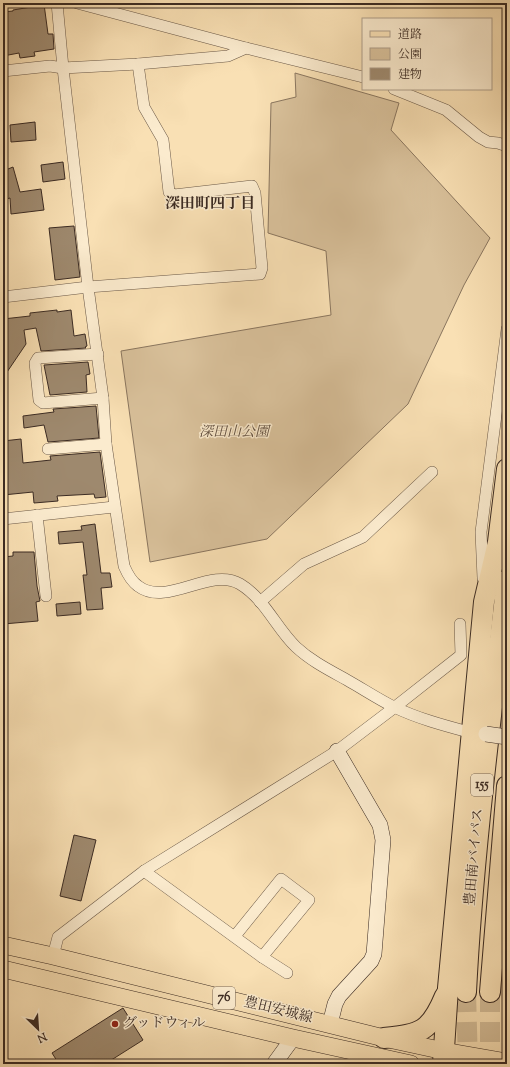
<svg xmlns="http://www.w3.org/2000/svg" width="510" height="1067" font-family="'Sorts Mill Goudy','Noto Serif JP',serif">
  <rect width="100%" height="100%" fill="#f9e0b4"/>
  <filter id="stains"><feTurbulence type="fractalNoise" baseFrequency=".005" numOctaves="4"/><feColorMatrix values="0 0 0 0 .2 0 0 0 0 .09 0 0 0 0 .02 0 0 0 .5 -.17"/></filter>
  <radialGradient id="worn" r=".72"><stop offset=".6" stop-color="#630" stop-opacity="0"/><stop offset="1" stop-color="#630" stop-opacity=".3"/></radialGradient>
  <polygon fill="#d9c19b" stroke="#8a765f" points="295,73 399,103 391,130 490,238 464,285 408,404 267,539 150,562 121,351 331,315 326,251 268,233 271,103 296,97"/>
  <g fill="#9e896e" stroke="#3b2b23">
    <polygon points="44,4 48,34 53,34 54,49 34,52 35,56 20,58 19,53 3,56 3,12 13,11 13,10 31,7 31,5"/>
    <polygon points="35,122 36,140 11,142 10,125"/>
    <polygon points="63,162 65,179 43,182 41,165"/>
    <polygon points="13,167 20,192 41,189 44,210 11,214 10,198 3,200 3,171"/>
    <polygon points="74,226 80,277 55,280 49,228"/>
    <polygon points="57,310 57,312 71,310 74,336 85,334 87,346 85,347 86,348 41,351 36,328 24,330 26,344 3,378 3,319 30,316 30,313"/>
    <polygon points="88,362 90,374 86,375 87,392 50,395 44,365"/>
    <polygon points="96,406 99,438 48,442 44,425 24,428 23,416 54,412 53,409"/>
    <polygon points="21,439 23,463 51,460 50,456 100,452 106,497 95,498 94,494 57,496 58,501 34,503 33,492 3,495 3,479 6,479 3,457 3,441"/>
    <polygon points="95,524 101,573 110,573 112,587 101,588 103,609 87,610 83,575 87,575 83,542 59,544 58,532 82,530 81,526"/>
    <polygon points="13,552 34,552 37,586 40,601 36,602 38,621 3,624 3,557 13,556"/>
    <polygon points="80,602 81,614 57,616 56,604"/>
    <polygon points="74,835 96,840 81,901 60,896"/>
    <polygon points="123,1008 143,1040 105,1064 59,1064 52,1053"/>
  </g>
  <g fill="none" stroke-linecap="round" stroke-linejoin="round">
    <g stroke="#d3bc97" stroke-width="20" stroke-dasharray="20 10" stroke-linecap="butt">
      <polyline points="466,992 468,1064"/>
      <polyline points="490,992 490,1064"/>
    </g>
    <g stroke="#6a5847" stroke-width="12">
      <g id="street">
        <path d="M57,3L63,68L88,287L103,398L106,444L124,566C127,573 131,581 138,586C167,608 210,566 240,584C265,599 276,628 296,647C311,661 329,670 347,680C363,689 378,699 394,707C419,719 446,726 472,733"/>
        <polyline points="77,3 246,48 363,77"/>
        <polyline points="3,71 50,66 63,68 138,64 228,56 246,48"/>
        <polyline points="394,89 446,110 479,137 488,142 498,143 507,146"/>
        <polyline points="3,297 88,287 260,274 262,268 255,193 252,186 174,195 169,192 163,140 144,107 138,64"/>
        <polyline points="98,354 38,358 35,363 39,400 43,403 103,398"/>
        <polyline points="48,449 106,444"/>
        <polyline points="37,515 46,596"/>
        <polyline points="3,519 114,507"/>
        <polyline points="483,578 481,532 507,329"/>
        <polyline points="260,602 304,564 363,537 432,472"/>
        <polyline points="144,871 262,957 287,973"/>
        <polyline points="235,936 281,879 309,900 262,957"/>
        <polyline points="53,956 58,937 144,871 337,751 395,707 461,655 460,624"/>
      </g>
    </g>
    <g stroke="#3b2b23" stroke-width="16">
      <g id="secondary">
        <polyline points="330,1024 335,1004 339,996 371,961 374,954 383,840 380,825 337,751"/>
        <polyline points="274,1064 293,1038"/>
      </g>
    </g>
    <g stroke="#3b2b23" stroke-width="18">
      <g id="primary">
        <polyline points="3,945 53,956 384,1038 444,1051 507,1062"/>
        <polyline points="3,969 293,1038 411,1064"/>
      </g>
    </g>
    <g stroke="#3b2b23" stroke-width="22">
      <g id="highway">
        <path d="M466,992C473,854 491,717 507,580"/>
        <polyline points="490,992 507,786"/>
        <path d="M384,1038C421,1034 430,1032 445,996"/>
        <polyline points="443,1064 448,988 484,602 498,542 507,469"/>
        <polyline points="499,1064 507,1063"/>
      </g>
    </g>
    <use href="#street" stroke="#fbebce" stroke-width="11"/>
    <use href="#secondary" stroke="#fbebce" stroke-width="15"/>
    <use href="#primary" stroke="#f9e0b4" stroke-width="17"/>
    <use href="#highway" stroke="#f9e0b4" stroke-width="20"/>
    <g stroke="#3b2b23" stroke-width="16" stroke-linecap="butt">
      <polyline id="secondary-bridge" points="486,734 507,737"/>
    </g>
    <use href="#secondary-bridge" stroke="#fbebce" stroke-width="15"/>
  </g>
  <circle fill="#8f2418" stroke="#fbebce" stroke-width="1.5" cx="115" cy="1024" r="4"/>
  <g text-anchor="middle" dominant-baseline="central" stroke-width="3" stroke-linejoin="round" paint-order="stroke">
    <g fill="#fbebce" stroke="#756556" stroke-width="1">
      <rect x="471" y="774" width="22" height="22" rx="3"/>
      <rect x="213" y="987" width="22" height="22" rx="3"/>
    </g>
    <g font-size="13" font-weight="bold" fill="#3b2b23">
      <text x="482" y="785">155</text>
      <text x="224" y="998">76</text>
    </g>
    <g font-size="14" font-style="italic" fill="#625041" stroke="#fbebce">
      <text x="234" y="433">深田山公園</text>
    </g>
    <g font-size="14" fill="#3b2b23" stroke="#fbebce">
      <text transform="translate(475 857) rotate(-85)">豊田南バイパス</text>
      <text transform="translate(278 1011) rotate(14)">豊田安城線</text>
    </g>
    <g font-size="14" fill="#3b2b23" stroke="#fbebce" text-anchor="start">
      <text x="123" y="1024">グッドウィル</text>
    </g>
    <g font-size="15" font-weight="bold" fill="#3b2b23" stroke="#fbebce">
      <text x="210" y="204">深田町四丁目</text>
    </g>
  </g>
  <rect width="510" height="1067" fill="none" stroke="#f9e0b4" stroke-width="16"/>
  <rect x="4" y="4" width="502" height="1059" fill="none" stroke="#3b2b23" stroke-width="2"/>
  <rect x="8" y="8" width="494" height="1051" fill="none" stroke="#3b2b23"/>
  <rect x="362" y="18" width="130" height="72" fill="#fbebce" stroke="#ae9e8a"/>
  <rect x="370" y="31" width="20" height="6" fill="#f9e0b4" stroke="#ae9e8a"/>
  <text x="398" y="38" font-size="12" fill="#3b2b23">道路</text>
  <rect x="370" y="48" width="20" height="12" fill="#d9c19b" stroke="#ae9e8a"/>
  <text x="398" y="58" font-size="12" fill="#3b2b23">公園</text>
  <rect x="370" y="68" width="20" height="12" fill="#9e896e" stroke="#ae9e8a"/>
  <text x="398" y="78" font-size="12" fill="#3b2b23">建物</text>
  <g transform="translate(38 1029) rotate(155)" stroke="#fbebce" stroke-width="3" paint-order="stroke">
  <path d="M0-3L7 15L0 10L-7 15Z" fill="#3b2b23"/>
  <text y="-6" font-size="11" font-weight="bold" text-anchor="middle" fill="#3b2b23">N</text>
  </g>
  <rect width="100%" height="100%" filter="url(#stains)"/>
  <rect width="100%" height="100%" fill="url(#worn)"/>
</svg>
